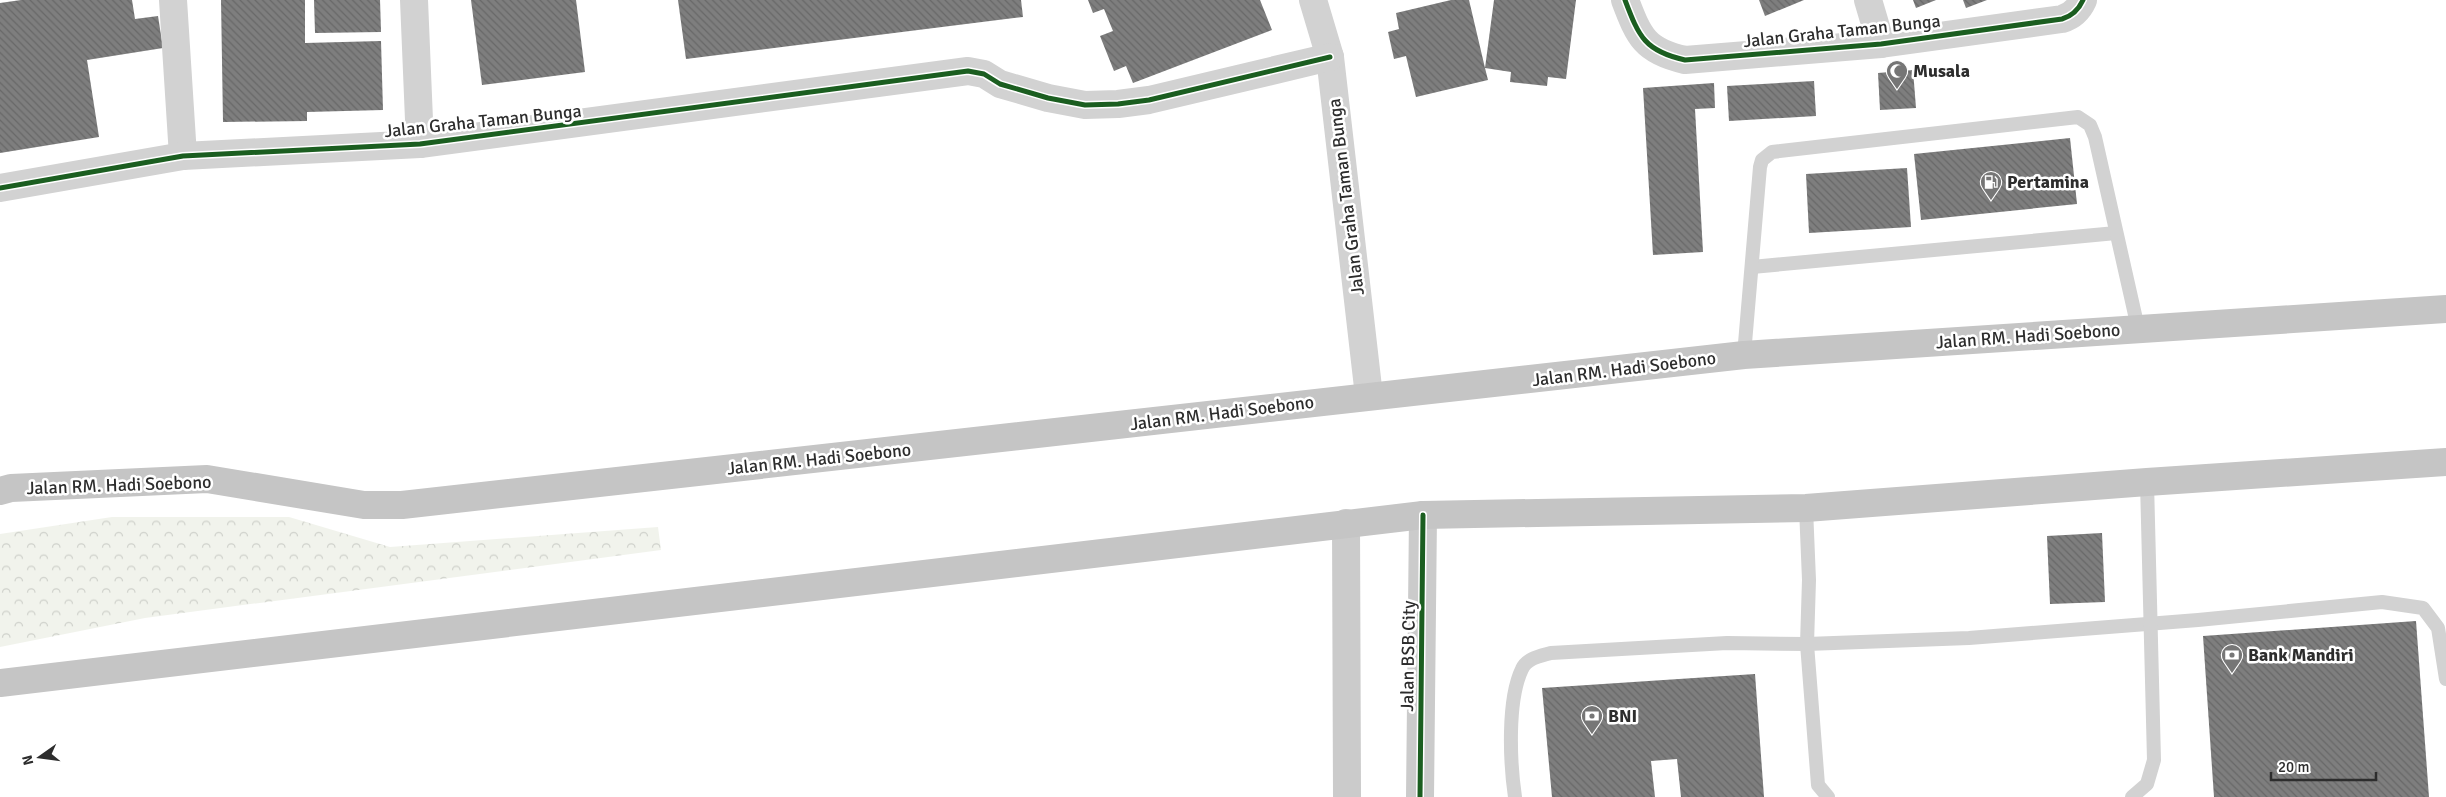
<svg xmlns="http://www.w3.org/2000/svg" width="2446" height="797" font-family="Signika,sans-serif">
  <defs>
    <pattern id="forest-crowns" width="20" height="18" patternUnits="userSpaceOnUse" patternTransform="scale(1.25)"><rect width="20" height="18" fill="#f1f3ec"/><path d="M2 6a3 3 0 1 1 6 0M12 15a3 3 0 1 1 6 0" fill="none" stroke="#cfd1cb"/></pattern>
    <pattern id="building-back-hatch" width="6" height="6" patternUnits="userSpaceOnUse" patternTransform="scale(1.25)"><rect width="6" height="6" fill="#7e7e7e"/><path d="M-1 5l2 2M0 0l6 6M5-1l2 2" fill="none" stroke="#686868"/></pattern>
  </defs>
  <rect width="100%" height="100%" fill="#fff"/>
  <polygon fill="url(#forest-crowns)" points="112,517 289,517 390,547 658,527 661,550 145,618 0,647 0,534"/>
  <g fill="url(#building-back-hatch)">
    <polygon points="21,0 132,0 135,19 158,16 163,48 87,60 99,137 0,153 0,3"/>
    <polygon points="221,0 305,0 305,43 381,41 383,110 307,112 307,121 223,122"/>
    <polygon points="314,0 380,0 381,32 315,33"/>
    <polygon points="471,0 576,0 585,72 482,85"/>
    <polygon points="678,0 1021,0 1023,17 686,59"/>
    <polygon points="1088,0 1260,0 1272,30 1133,83 1126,66 1114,71 1100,36 1113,31 1104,9 1093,13"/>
    <polygon points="1451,0 1469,0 1485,68 1494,0 1576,0 1566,79 1548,77 1547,86 1510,82 1511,72 1485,68 1488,80 1416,97 1406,56 1394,59 1388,32 1399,29 1396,13"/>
    <polygon points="1759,0 1804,0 1765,16"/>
    <polygon points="1913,0 1936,0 1916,8"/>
    <polygon points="1963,0 1987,0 1966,8"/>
    <polygon points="1913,70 1916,108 1880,110 1878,73"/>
    <polygon points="1814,81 1816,116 1729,121 1727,86"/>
    <polygon points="1714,83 1715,108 1695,109 1703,252 1653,255 1643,88"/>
    <polygon points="2070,138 2077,204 1921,220 1914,154"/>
    <polygon points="1907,168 1911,227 1809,233 1806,174"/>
    <polygon points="2102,533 2105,602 2050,604 2047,536"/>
    <polygon points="2416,621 2429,797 2214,797 2203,636"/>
    <polygon points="1755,674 1764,797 1681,797 1677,759 1651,761 1655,797 1552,797 1542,688"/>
  </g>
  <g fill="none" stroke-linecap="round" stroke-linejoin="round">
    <g stroke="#d2d2d2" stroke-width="14">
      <polyline points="1752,267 2116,233"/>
      <polyline points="1744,355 1760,167 1762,160 1772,152 2078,117 2090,125 2095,137 2138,328"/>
      <polyline points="1806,508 1809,580 1807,644 1818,785 1828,797"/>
      <path d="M1515,797C1510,763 1507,700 1522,669C1527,658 1541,656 1551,653L1727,643L1807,644L1969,638L2198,620L2382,602L2423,608L2438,628L2446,679"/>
      <polyline points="2132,797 2147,784 2154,760 2147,482"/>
    </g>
    <g stroke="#d2d2d2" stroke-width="28">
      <polyline points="173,0 183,156"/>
      <polyline points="414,0 420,144"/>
      <polyline points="1313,0 1330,57 1369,396"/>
      <path d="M1625,0C1639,37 1645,51 1685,60L1881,44L2062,19C2072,16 2079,9 2083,0"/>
      <polyline points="1868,0 1881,44"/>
      <polyline points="0,188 183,156 420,144 968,71 984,74 1000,84 1048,98 1085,105 1118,104 1149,100 1330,57"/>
    </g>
    <g stroke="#cbcbcb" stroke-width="28">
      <polyline points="1346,523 1347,797"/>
      <polyline points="1420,797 1423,515"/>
    </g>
    <g stroke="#c5c5c5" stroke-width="28">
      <polyline points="0,491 11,488 207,479 364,505 402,505 1744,355 2446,309"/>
      <polyline points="0,683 1423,515 1806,508 2147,482 2446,462"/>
    </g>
    <g stroke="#fff" stroke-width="8">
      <g id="cycleway">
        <path d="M1625,0C1639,37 1645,51 1685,60L1881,44L2062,19C2072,16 2079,9 2083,0"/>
        <polyline points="0,188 183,156 420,144 968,71 984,74 1000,84 1048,98 1085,105 1118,104 1149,100 1330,57"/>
        <polyline points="1420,797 1423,515"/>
      </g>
    </g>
    <use href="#cycleway" stroke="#1b5e20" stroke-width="5"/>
  </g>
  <defs>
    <g id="mosque-pin" transform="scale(1.125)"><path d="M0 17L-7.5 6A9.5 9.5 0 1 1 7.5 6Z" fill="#767676" stroke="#fff"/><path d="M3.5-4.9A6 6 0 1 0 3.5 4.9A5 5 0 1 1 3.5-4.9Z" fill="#fff"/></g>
    <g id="fuel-pin" transform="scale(1.125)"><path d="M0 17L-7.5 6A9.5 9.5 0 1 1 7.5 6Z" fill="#767676" stroke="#fff"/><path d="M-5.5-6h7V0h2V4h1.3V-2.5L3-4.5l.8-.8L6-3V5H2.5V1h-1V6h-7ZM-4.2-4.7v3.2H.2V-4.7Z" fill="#fff"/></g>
    <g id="bank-pin" transform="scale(1.125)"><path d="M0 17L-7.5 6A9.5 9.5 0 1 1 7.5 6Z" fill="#767676" stroke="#fff"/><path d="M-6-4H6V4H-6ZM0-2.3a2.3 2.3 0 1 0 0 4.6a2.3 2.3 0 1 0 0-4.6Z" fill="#fff"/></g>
  </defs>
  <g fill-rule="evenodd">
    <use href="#mosque-pin" x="1897" y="71"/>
    <use href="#fuel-pin" x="1991" y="182"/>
    <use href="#bank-pin" x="2232" y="655"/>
    <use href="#bank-pin" x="1592" y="716"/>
  </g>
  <g text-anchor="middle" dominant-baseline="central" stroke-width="5" stroke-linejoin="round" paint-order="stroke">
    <g font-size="18" fill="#2d2d2d" stroke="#fff">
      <text transform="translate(1842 31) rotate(-6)">Jalan Graha Taman Bunga</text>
      <text transform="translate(483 121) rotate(-6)">Jalan Graha Taman Bunga</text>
      <text transform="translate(1346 197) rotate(-97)">Jalan Graha Taman Bunga</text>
      <text transform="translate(2028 336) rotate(-4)">Jalan RM. Hadi Soebono</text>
      <text transform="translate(1624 369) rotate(-7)">Jalan RM. Hadi Soebono</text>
      <text transform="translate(1222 413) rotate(-7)">Jalan RM. Hadi Soebono</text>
      <text transform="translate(819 459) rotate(-6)">Jalan RM. Hadi Soebono</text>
      <text transform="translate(119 485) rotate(-2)">Jalan RM. Hadi Soebono</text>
      <text transform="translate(1408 656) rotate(-89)">Jalan BSB City</text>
    </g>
    <g font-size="18" font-weight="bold" fill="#2d2d2d" stroke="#fff" text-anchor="start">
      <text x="1913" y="71">Musala</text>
      <text x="2007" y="182">Pertamina</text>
      <text x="2248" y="655">Bank Mandiri</text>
      <text x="1608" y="716">BNI</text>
    </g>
  </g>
  <g transform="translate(40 757) rotate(256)" stroke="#ffffff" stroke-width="4" paint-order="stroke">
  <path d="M0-4L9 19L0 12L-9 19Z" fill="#2d2d2d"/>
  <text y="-8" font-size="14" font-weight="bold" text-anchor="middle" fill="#2d2d2d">N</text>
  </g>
  <path d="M2271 772v8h105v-8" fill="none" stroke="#2d2d2d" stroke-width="2.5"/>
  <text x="2278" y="772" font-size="15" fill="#2d2d2d" stroke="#ffffff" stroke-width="4" paint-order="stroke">20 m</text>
</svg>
